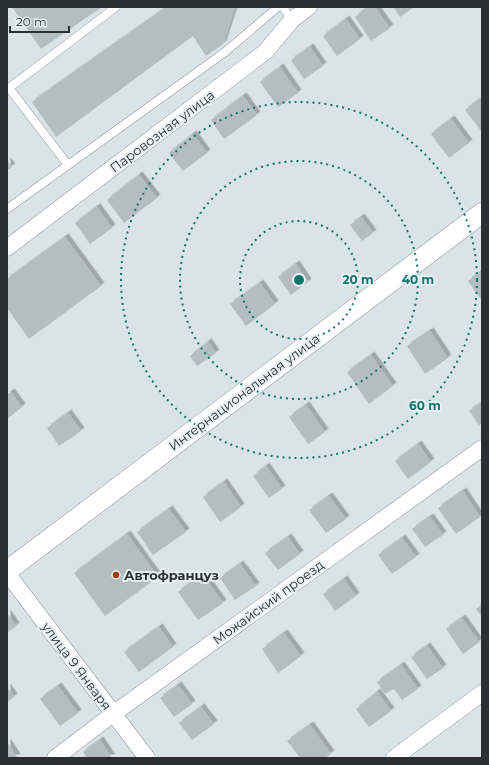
<svg xmlns="http://www.w3.org/2000/svg" width="489" height="765" font-family="Montserrat,sans-serif">
  <defs>
    <filter id="shadow"><feDropShadow dx="3.5" dy="-3.5" stdDeviation="0" flood-color="#0004"/></filter>
  </defs>
  <rect width="100%" height="100%" fill="#dae3e7"/>
  <g fill="#b4bdc1" filter="url(#shadow)">
    <polygon points="12,7 102,7 41,49"/>
    <polygon points="167,7 235,7 223,44 206,56 193,36 56,137 32,102"/>
    <polygon points="368,7 375,7 390,28 371,41 355,17"/>
    <polygon points="393,7 414,7 400,17"/>
    <polygon points="346,19 360,39 337,56 323,36"/>
    <polygon points="310,47 323,66 304,79 291,60"/>
    <polygon points="280,67 298,93 278,107 260,82"/>
    <polygon points="243,96 257,115 224,139 211,120"/>
    <polygon points="482,97 482,132 465,110"/>
    <polygon points="451,119 469,143 449,158 431,134"/>
    <polygon points="193,134 207,153 183,171 169,153"/>
    <polygon points="7,161 12,167 7,170"/>
    <polygon points="139,175 157,198 124,223 107,200"/>
    <polygon points="97,207 112,228 90,244 75,223"/>
    <polygon points="361,217 373,233 362,241 350,225"/>
    <polygon points="65,237 101,286 29,339 7,308 7,279"/>
    <polygon points="296,264 308,282 291,295 278,277"/>
    <polygon points="481,272 482,274 482,301 468,281"/>
    <polygon points="260,283 275,304 246,326 230,304"/>
    <polygon points="430,331 448,358 425,374 407,346"/>
    <polygon points="208,342 216,353 197,366 190,356"/>
    <polygon points="371,355 393,386 369,404 347,372"/>
    <polygon points="11,392 22,407 7,419 7,395"/>
    <polygon points="482,402 482,423 479,425 469,411"/>
    <polygon points="306,405 325,432 308,444 289,417"/>
    <polygon points="68,413 81,431 59,446 47,428"/>
    <polygon points="418,444 431,462 408,479 395,461"/>
    <polygon points="266,466 282,489 269,498 253,476"/>
    <polygon points="224,482 241,507 220,522 203,497"/>
    <polygon points="463,491 480,517 456,534 438,508"/>
    <polygon points="329,496 346,519 326,533 309,510"/>
    <polygon points="169,509 186,532 153,555 137,532"/>
    <polygon points="430,517 443,535 425,547 412,529"/>
    <polygon points="127,534 158,577 105,616 74,573"/>
    <polygon points="288,537 300,554 278,570 265,553"/>
    <polygon points="402,538 416,557 392,574 378,555"/>
    <polygon points="240,564 256,586 235,600 220,578"/>
    <polygon points="202,574 223,603 198,620 178,592"/>
    <polygon points="344,579 356,596 335,611 323,594"/>
    <polygon points="482,605 482,617 476,609"/>
    <polygon points="7,613 16,626 7,633"/>
    <polygon points="462,618 479,642 463,654 446,629"/>
    <polygon points="159,627 173,647 139,672 124,652"/>
    <polygon points="284,633 301,656 278,673 262,649"/>
    <polygon points="427,646 443,668 427,679 411,657"/>
    <polygon points="401,665 418,689 402,700 394,689 385,694 377,682"/>
    <polygon points="178,685 192,704 174,717 160,698"/>
    <polygon points="58,686 78,713 60,726 40,699"/>
    <polygon points="7,687 14,697 7,702"/>
    <polygon points="377,692 391,711 369,727 356,709"/>
    <polygon points="201,707 214,724 192,740 179,723"/>
    <polygon points="310,725 331,754 325,758 300,758 287,741"/>
    <polygon points="100,740 112,758 87,758 83,752"/>
    <polygon points="7,742 17,757 15,758 7,758"/>
  </g>
  <g fill="none" stroke-linecap="round" stroke-linejoin="round">
    <g stroke="#929a9e" stroke-width="9">
      <g id="service">
        <polyline points="283,7 292,20"/>
        <polyline points="68,165 9,88 116,7"/>
        <polyline points="7,209 225,52 278,7"/>
      </g>
    </g>
    <g stroke="#929a9e" stroke-width="17">
      <g id="minor">
        <polyline points="7,248 265,52 292,20 309,7"/>
        <polyline points="7,573 147,758"/>
        <polyline points="55,758 113,714 482,448"/>
        <polyline points="394,758 482,693"/>
      </g>
    </g>
    <g stroke="#929a9e" stroke-width="21">
      <polyline id="tertiary" points="7,571 482,213"/>
    </g>
    <use href="#service" stroke="#fff" stroke-width="8"/>
    <use href="#minor" stroke="#fff" stroke-width="16"/>
    <use href="#tertiary" stroke="#fff" stroke-width="20"/>
  </g>
  <g fill="none" stroke="#0f766e" stroke-width="2" stroke-dasharray="2 4">
    <circle cx="299" cy="280" r="59"/>
    <circle cx="299" cy="280" r="119"/>
    <circle cx="299" cy="280" r="178"/>
  </g>
  <circle fill="#a03c06" stroke="#e7f0f4" stroke-width="1.5" cx="116" cy="575" r="4"/>
  <g text-anchor="middle" dominant-baseline="central" stroke-width="4" stroke-linejoin="round" paint-order="stroke">
    <g font-size="13" fill="#2c2f31" stroke="#e7f0f4">
      <text transform="translate(162 131) rotate(-37)">Паровозная улица</text>
      <text transform="translate(244 392) rotate(-37)">Интернациональная улица</text>
      <text transform="translate(268 602) rotate(-36)">Можайский проезд</text>
      <text transform="translate(77 666) rotate(53)">улица 9 Января</text>
    </g>
    <g font-size="13" font-weight="bold" fill="#2c2f31" stroke="#e7f0f4" text-anchor="start">
      <text x="124" y="575">Автофранцуз</text>
    </g>
  </g>
  <circle cx="299" cy="280" r="6" fill="#0f766e" stroke="#e7f0f4" stroke-width="2"/>
  <g font-size="12" text-anchor="middle" font-weight="bold" fill="#0f766e" stroke="#e7f0f4" stroke-width="4" stroke-linejoin="round" paint-order="stroke">
    <text x="358" y="284">20 m</text>
    <text x="418" y="284">40 m</text>
    <text x="425" y="410">60 m</text>
  </g>
  <rect width="489" height="765" fill="none" stroke="#2c2f31" stroke-width="16"/>
  <path d="M10 26v6h59v-6" fill="none" stroke="#2c2f31" stroke-width="2"/>
  <text x="16" y="26" font-size="12" fill="#2c2f31" stroke="#e7f0f4" stroke-width="3" paint-order="stroke">20 m</text>
</svg>
